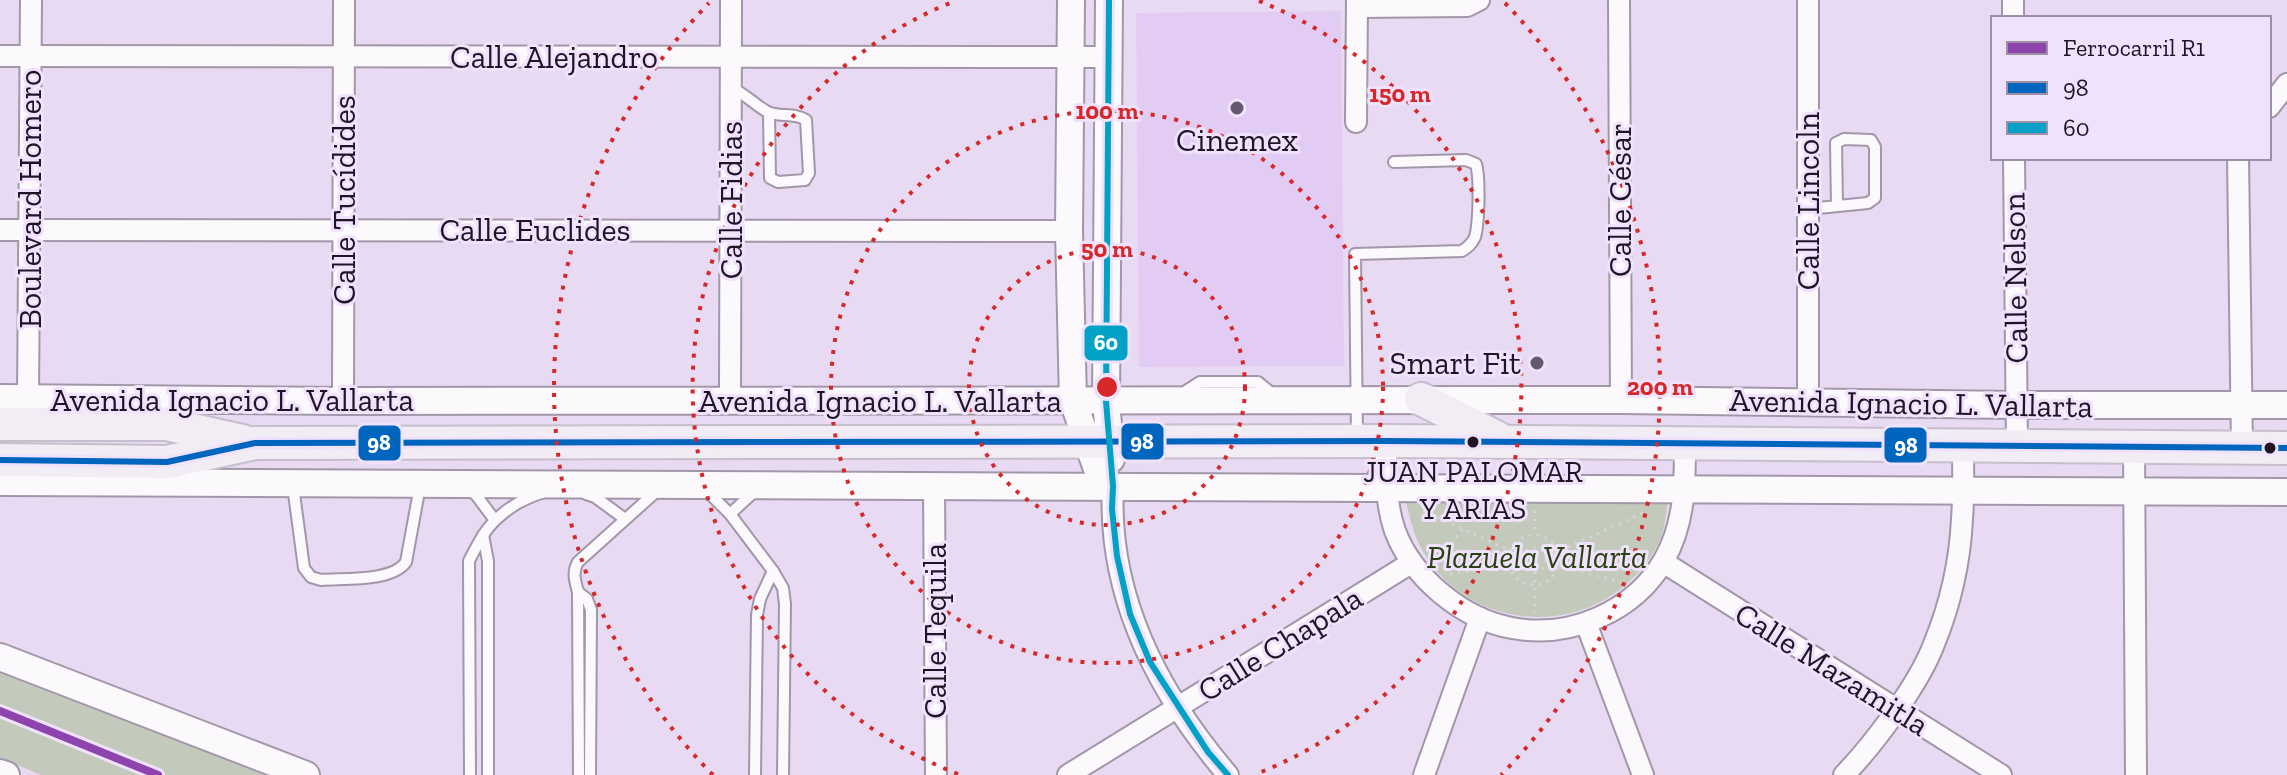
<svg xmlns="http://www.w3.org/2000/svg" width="2287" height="775" font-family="'Zilla Slab',serif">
  <rect width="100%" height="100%" fill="#e8daf2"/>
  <polygon fill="#e3ccf4" points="1341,11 1344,366 1139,367 1136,13"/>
  <g fill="#c3cabc">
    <path d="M1406,501H1668C1666,513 1665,526 1661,537C1652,560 1635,579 1615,593C1553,637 1462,619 1424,553C1414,537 1410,519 1406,501Z"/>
    <polygon points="0,668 266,775 41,775 0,758"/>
  </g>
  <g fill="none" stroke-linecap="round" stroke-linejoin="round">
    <g stroke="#a297a9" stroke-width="14">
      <g id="service">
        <path d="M732,88C745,94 754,104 766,111C778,118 794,112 806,120L809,173L805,180L778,182L770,178L769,113"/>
        <polyline points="1808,209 1868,203 1875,198 1875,147 1871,140 1844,139 1836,143 1837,205"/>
        <polyline points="1183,393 1200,382 1258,382 1275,396"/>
        <path d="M1357,439L1355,254L1462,251C1468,247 1472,244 1475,237C1479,223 1480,177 1476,164L1466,160L1394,162"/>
        <path d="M293,486L304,568L311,577L321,580C344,578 392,582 406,562L420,486"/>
        <polyline points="705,489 730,514 773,571 783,588 785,604 783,775"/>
        <polyline points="470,490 476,495 494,519"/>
        <polyline points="586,494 595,497 625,519"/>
        <polyline points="730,514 755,491"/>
        <polyline points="483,535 488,561 488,775"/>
        <polyline points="578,592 587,599 591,610 590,775"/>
        <path d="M470,775L469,561C483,533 491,519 518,503C526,499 533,495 542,493"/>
        <path d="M579,775L578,592C575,581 572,572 578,562L658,490"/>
        <polyline points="755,775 757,615 760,599 773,571"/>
      </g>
    </g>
    <g stroke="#a297a9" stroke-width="24">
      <g id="minor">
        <polyline points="1619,0 1621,400"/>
        <polyline points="1808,0 1808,402"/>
        <polyline points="2013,0 2013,18"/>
        <polyline points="1357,7 1467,6 1479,0"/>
        <polyline points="0,56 1109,57"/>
        <polyline points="2269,107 2287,84"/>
        <polyline points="1356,122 1357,0"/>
        <polyline points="2014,158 2017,445"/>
        <polyline points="2238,158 2242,447"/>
        <polyline points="0,230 1069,231"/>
        <polyline points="28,399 31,0"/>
        <polyline points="730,400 731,0"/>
        <polyline points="343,401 344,0"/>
        <path d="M1386,441C1386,471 1385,502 1395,531C1413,578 1462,619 1512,628C1570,639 1634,612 1664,560C1685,523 1685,484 1685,443"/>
        <polyline points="2134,446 2136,775"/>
        <polyline points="934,486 936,775"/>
        <path d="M1113,486C1107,597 1158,693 1228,775"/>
        <polyline points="1663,562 2001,775"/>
        <polyline points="1586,623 1643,775"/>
        <polyline points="1068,775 1411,563"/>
        <polyline points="1424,775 1480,618"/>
        <path d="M1844,775C1874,744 1919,684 1934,644C1950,605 1960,561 1962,519C1964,494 1963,470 1963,445"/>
      </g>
    </g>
    <g stroke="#a297a9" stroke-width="30">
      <g id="tertiary">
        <polyline points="1071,0 1069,231 1073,401 1103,486"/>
        <polyline points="1109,0 1106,401 1111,459"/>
        <polyline points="0,398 343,401 1621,400 2016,405 2287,405"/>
        <polyline points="0,482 2287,492"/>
        <polyline points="0,657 306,775"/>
        <polyline points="0,773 6,775"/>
      </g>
    </g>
    <g stroke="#c6beca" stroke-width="36">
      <g id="primary">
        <polyline points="1421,399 1498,438"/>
        <polyline points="0,424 166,424 243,441"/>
        <polyline points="0,460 167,462 255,443 1386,441 2287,448"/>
      </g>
    </g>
    <g stroke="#d9d5dc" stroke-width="3" stroke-dasharray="2 6" stroke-linecap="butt">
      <polyline points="1423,511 1522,556"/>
      <polyline points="1535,511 1535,535"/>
      <circle cx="1534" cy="560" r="25"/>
      <polyline points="1456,537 1463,529"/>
      <circle cx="1534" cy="560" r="12"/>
      <polyline points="1546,557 1645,512"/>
      <polyline points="1558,566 1621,582"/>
      <polyline points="1535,572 1535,613"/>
      <polyline points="1450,574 1510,566"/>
    </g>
    <use href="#service" stroke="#fcf9fd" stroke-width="10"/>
    <use href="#minor" stroke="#fcf9fd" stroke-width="20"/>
    <use href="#tertiary" stroke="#fcf9fd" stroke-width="26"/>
    <use href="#primary" stroke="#f2edf5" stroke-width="32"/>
    <g stroke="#f0e1fc" stroke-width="12">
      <polyline id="bus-1" points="0,460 167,462 255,443 1386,441 2287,448"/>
    </g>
    <g stroke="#f0e1fc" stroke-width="12">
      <polyline id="bus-2" points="1109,0 1106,401 1113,486 1112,509 1117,556 1130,614 1150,662 1208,752 1228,775"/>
    </g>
    <use href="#bus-1" stroke="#0065bd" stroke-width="6"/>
    <use href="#bus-2" stroke="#02a2c6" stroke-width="6"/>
    <g stroke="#f0e1fc" stroke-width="14">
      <polyline id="rail-1" points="0,711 158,775"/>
    </g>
    <use href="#rail-1" stroke="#8e44ad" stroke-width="8"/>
  </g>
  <g fill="none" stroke="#d62828" stroke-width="4" stroke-dasharray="4 8">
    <circle cx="1107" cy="387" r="138"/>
    <circle cx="1107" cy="387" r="276"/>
    <path d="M958 774A415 415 0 0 1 955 1M1259 1A415 415 0 0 1 1256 774"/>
    <path d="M713 775A553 553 0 0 1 709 3M1505 3A553 553 0 0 1 1501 775"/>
  </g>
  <g fill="#655a6d" stroke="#f0e1fc" stroke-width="3">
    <circle cx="1237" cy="108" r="8"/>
    <circle cx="1537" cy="363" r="8"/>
  </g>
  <g fill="#1f1525" stroke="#f0e1fc" stroke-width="3">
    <circle cx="1473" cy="442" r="7"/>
    <circle cx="2270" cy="448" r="7"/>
  </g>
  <g text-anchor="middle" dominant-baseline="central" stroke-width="6" stroke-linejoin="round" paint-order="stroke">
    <g font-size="30" fill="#1f1525" stroke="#f0e1fc">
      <text x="1473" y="472">JUAN PALOMAR<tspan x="1473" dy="37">Y ARIAS</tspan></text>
    </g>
    <g font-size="32" fill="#1f1525" stroke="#f0e1fc">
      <text x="554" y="57">Calle Alejandro</text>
      <text transform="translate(30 199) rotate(-90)">Boulevard Homero</text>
      <text transform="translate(344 200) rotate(-90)">Calle Tucídides</text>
      <text transform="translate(731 200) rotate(-90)">Calle Fidias</text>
      <text transform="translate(1620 200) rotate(-90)">Calle César</text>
      <text transform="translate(1808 201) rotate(-90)">Calle Lincoln</text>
      <text x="535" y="230">Calle Euclides</text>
      <text transform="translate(2015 278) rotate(-91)">Calle Nelson</text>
      <text x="232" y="400">Avenida Ignacio L. Vallarta</text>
      <text x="880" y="401">Avenida Ignacio L. Vallarta</text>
      <text transform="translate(1911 403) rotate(1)">Avenida Ignacio L. Vallarta</text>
      <text transform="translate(935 631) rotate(-90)">Calle Tequila</text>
      <text transform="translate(1280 644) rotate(-32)">Calle Chapala</text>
      <text transform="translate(1832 669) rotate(32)">Calle Mazamitla</text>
    </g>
    <g font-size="32" fill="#1f1525" stroke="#f0e1fc">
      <text x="1237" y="140">Cinemex</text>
      <text x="1521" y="363" text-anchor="end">Smart Fit</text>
    </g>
    <g font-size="32" font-style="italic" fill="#2c4213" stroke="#f0e1fc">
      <text x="1537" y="557">Plazuela Vallarta</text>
    </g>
  </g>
  <circle cx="1107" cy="387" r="12" fill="#d62828" stroke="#f0e1fc" stroke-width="4"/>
  <g font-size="24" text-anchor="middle" font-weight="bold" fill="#d62828" stroke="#f0e1fc" stroke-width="6" stroke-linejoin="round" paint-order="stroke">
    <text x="1400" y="102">150 m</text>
    <text x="1107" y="119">100 m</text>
    <text x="1107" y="257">50 m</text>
    <text x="1660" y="395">200 m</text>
  </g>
  <g stroke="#f0e1fc" stroke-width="3">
    <rect x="1083" y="324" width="46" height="38" rx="8" fill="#02a2c6"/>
    <rect x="1120" y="422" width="45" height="39" rx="8" fill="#0065bd"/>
    <rect x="357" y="424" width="45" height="38" rx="8" fill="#0065bd"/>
    <rect x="1883" y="426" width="45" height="38" rx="8" fill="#0065bd"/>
  </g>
  <g font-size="22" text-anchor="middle" font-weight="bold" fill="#fff">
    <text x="1106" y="350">60</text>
    <text x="1142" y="449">98</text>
    <text x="379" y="450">98</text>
    <text x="1906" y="453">98</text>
  </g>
  <rect x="1991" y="16" width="280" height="144" fill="#f0e1fc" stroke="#9c8fa6" stroke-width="2"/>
  <rect x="2007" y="42" width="40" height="12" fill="#8e44ad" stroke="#9c8fa6" stroke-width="2"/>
  <text x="2063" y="56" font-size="24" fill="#1f1525">Ferrocarril R1</text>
  <rect x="2007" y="82" width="40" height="12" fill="#0065bd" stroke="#9c8fa6" stroke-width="2"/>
  <text x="2063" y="96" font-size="24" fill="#1f1525">98</text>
  <rect x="2007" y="122" width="40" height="12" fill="#02a2c6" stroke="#9c8fa6" stroke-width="2"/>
  <text x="2063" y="136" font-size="24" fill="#1f1525">60</text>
</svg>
